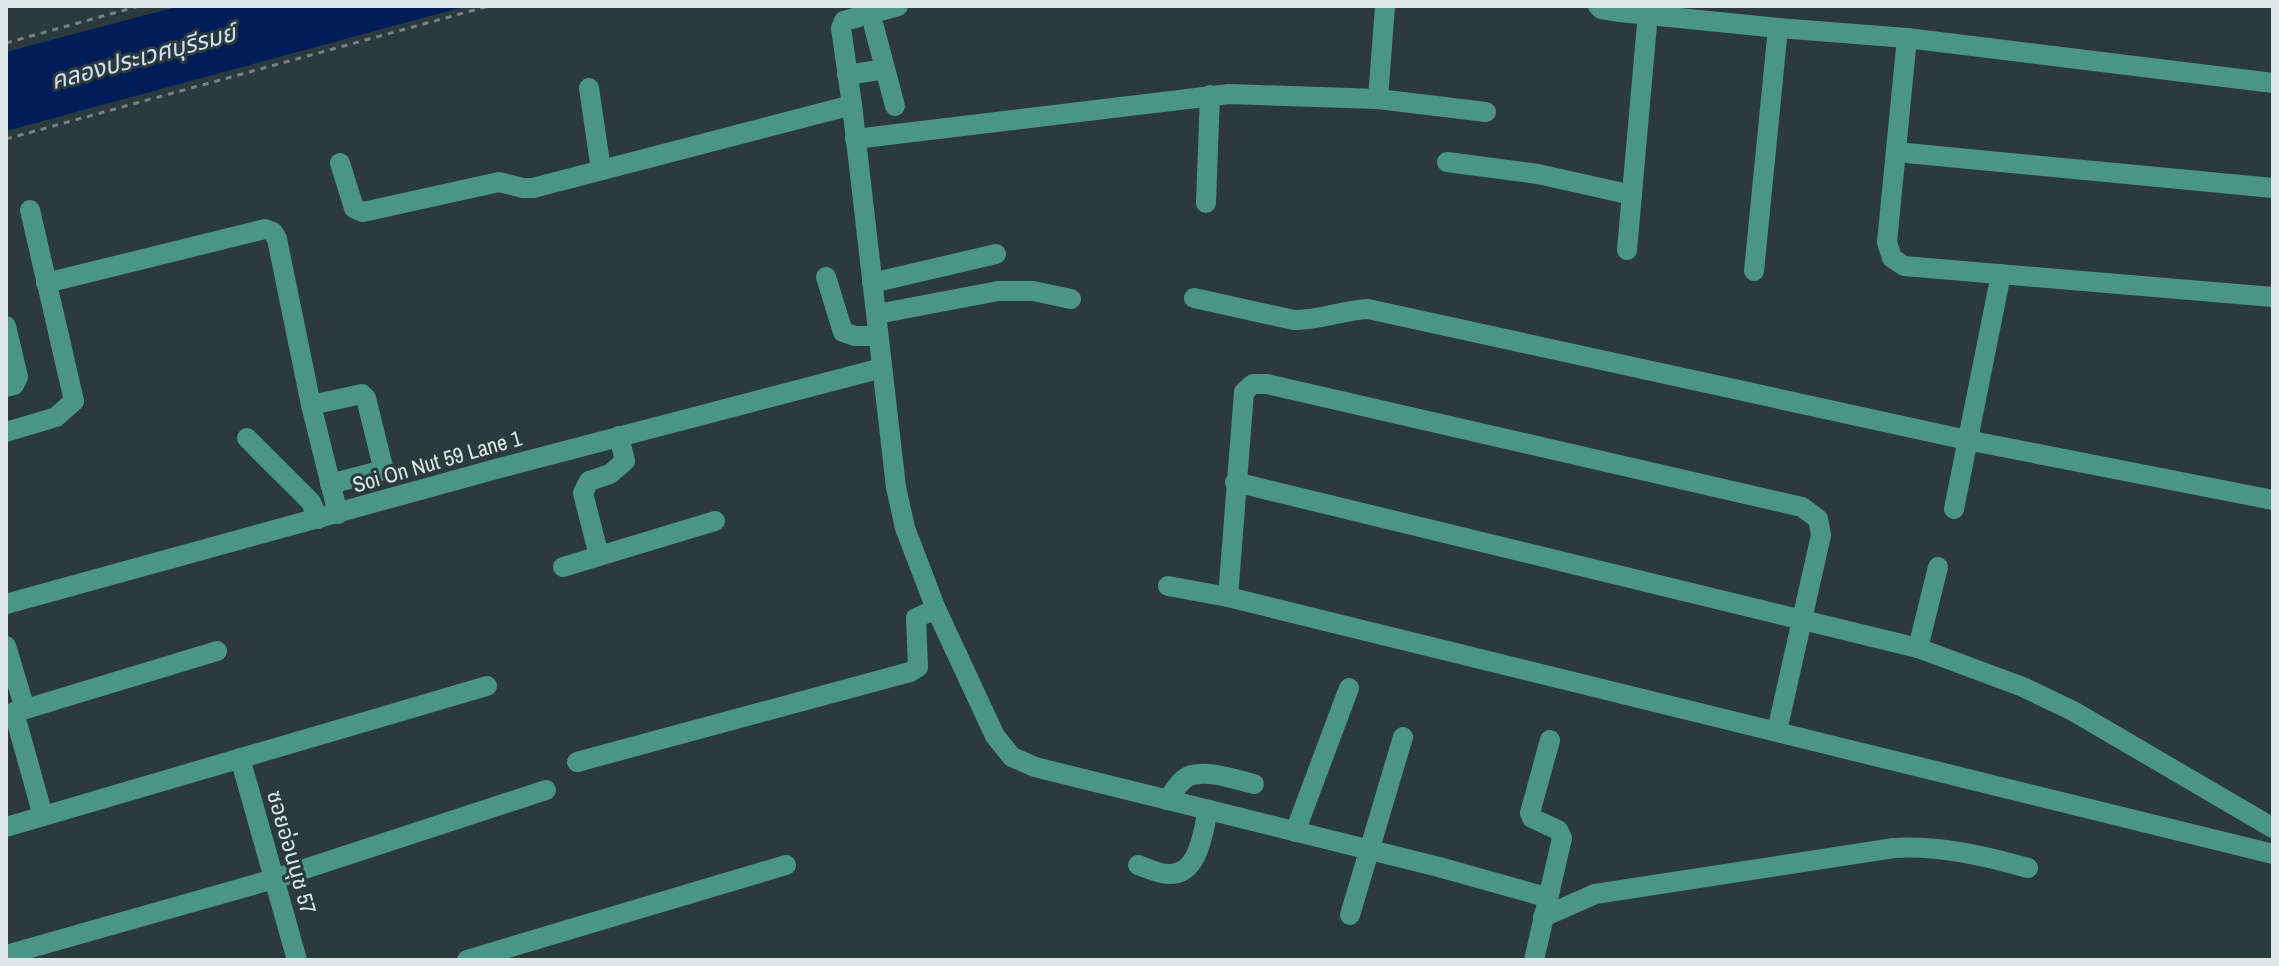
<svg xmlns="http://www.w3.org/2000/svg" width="2279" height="966" font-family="'Archivo Narrow','Noto Sans Thai',sans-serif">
  <rect width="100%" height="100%" fill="#2b3b3d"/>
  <polygon fill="#001d59" points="180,6 467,6 6,131 6,52"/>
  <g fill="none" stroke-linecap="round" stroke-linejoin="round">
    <g stroke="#748283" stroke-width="3" stroke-dasharray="6 6" stroke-linecap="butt">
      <polyline points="6,43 139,6"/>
      <polyline points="6,139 489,6"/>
    </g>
    <g stroke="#4b9586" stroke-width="20">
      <polyline points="898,6 844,21 841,28 852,105 896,487 905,528 936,609 995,736 1012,757 1035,767 1439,867 1546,897"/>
      <polyline points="1598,6 1601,9 1620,12 1778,28 1907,38 2273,83"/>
      <polyline points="874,27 895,106"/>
      <polyline points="1907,38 1887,242 1892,258 1904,266 2273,297"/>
      <polyline points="847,75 885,69"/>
      <polyline points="589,88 601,170"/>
      <polyline points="1378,99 1385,6"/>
      <polyline points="855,139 1229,94 1378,99 1486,112"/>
      <polyline points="1896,152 2273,188"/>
      <polyline points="1447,162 1538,174 1632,195"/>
      <polyline points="340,163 354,208 363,212 499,182 523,188 533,188 852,105"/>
      <polyline points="1206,203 1210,95"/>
      <polyline points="1627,250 1648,13"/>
      <polyline points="1754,271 1778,28"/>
      <polyline points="826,277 843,332 855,336 878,336"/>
      <polyline points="46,283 265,229 273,232 277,239 311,405 338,514"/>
      <polyline points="872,283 996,254"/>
      <path d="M1194,298L1294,320C1319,321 1342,310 1368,309L1967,440L2273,500"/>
      <polyline points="877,314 998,291 1033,291 1071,299"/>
      <polyline points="6,326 18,377 14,385 6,387"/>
      <polyline points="311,405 362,394 366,398 383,467 380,471 330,484"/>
      <polyline points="6,432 56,417 74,401 30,210"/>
      <polyline points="247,438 311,502 318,519"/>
      <polyline points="1235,482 1918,648 2023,687 2073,711 2273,828"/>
      <polyline points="1954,509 2001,274"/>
      <polyline points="599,556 583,493 589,481 610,474 625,461 619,436"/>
      <polyline points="563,567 715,521"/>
      <polyline points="1168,586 1228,597 2273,854"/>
      <polyline points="1228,597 1244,392 1253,384 1267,384 1802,507 1818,519 1821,535 1777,731"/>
      <polyline points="6,604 496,469 882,368"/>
      <polyline points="6,646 25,709"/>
      <polyline points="1918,648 1938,567"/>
      <polyline points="14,712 43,816"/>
      <polyline points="6,715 217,651"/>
      <polyline points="240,758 297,960"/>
      <polyline points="577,762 910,672 918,667 916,618 936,609"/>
      <path d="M1168,800C1173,792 1180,780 1189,776C1208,769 1236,780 1254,784"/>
      <polyline points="6,827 487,686"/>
      <polyline points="1295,832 1349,688"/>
      <path d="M1138,865C1147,868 1159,874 1168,874C1199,876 1203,832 1208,810"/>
      <polyline points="1350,915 1403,737"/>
      <path d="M1543,917L1595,894L1894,848C1939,845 1985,856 2028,868"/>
      <polyline points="6,955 274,879 546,790"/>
      <polyline points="467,960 786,865"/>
      <polyline points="1534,960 1562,838 1558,830 1532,818 1530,813 1550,740"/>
    </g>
  </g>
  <g text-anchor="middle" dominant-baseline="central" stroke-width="6" stroke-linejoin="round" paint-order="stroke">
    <g font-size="22" fill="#dde7e8" stroke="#2b3b3d">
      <text transform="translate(437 461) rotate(-16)">Soi On Nut 59 Lane 1</text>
      <text transform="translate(292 852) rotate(74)">ซอยอ่อนนุช 57</text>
    </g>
    <g font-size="24" font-style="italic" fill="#d4e0f3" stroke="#2b3b3d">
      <text transform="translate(143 56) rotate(-15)">คลองประเวศบุรีรมย์</text>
    </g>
  </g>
  <rect width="2279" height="966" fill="none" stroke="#dde7e8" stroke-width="16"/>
</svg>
